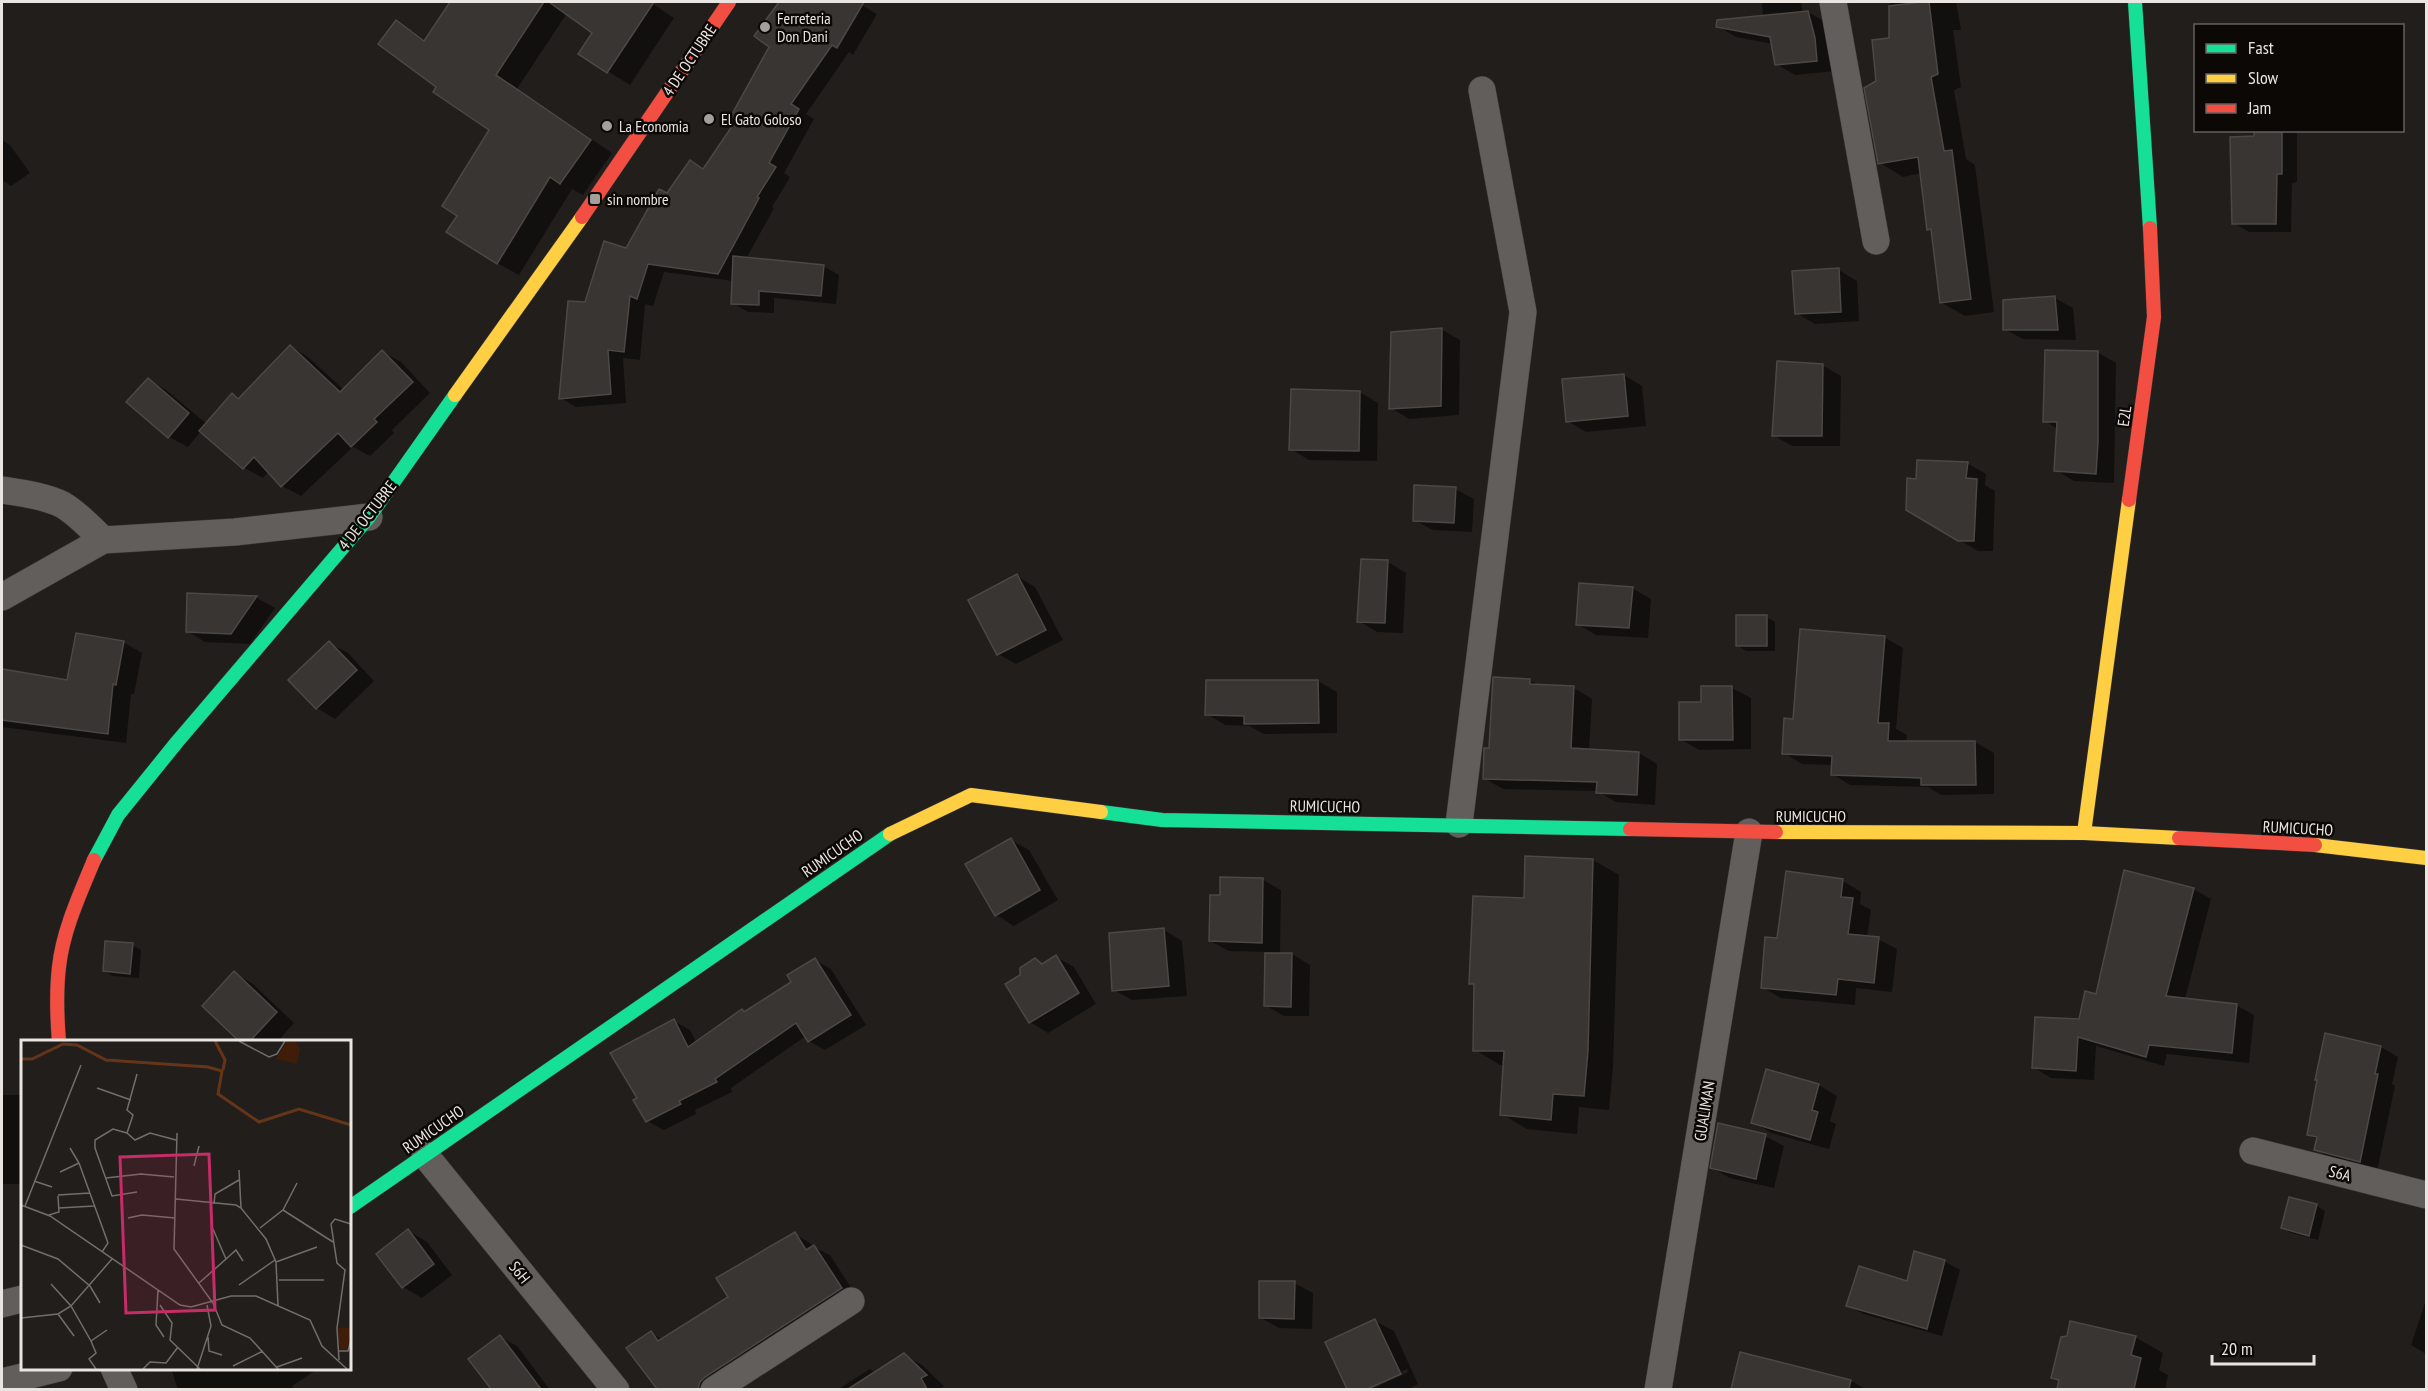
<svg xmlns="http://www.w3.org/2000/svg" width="2428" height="1391" font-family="'PT Sans Narrow',sans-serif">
  <rect width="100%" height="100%" fill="#221e1b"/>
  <g fill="#0007">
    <polygon points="452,2 650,2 674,18 630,85 580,54 594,33 567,13 517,89 612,153 583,195 572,189 519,275 497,263 459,215 491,129 438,87 396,22 426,41"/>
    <polygon points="781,2 856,2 877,14 853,55 849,52 806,114 814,119 784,173 790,177 772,207 774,208 746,259 823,266 839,275 836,304 774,298 774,313 748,312 733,303 733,281 664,272 653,306 645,304 640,360 623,358 626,403 576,407 561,398 586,304 668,195 705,170 739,119 771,46 756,36"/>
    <polygon points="1762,2 1801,2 1803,13 1808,12 1827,23 1835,71 1795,75 1776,64 1773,44 1736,37 1718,26 1763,17"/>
    <polygon points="1890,2 1956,2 1961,30 1953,30 1961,87 1954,90 1966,159 1975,165 1994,312 1965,316 1942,303 1933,231 1928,229 1921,173 1903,177 1880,163 1878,82 1890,39"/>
    <polygon points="2256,130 2292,130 2297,134 2297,182 2292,183 2291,232 2249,232 2234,223"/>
    <polygon points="2,140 10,145 30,173 11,186 2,180"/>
    <polygon points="1839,270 1857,281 1859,321 1815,324 1796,313"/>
    <polygon points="2055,298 2073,308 2076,340 2023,339 2004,329"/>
    <polygon points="1441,329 1460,340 1459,415 1409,419 1391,408"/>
    <polygon points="290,346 308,357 344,390 383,352 401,362 430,393 392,430 394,433 370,456 353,447 301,496 282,486 269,471 263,478 244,468 201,431 188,447 169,437 129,402 148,379 166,390 207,424 232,395 240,399"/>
    <polygon points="2097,352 2116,363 2114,483 2074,481 2056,470 2058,429 2045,421"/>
    <polygon points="1822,365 1841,376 1840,446 1792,446 1773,435"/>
    <polygon points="1624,375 1642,386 1646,426 1586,432 1568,421"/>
    <polygon points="1292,390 1360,392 1378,403 1377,461 1309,460 1291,449"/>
    <polygon points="1967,463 1986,474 1985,485 1995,491 1993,551 1978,551 1907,509 1918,480"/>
    <polygon points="1455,489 1474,499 1472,532 1433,530 1414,520"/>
    <polygon points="1388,562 1406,573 1403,633 1377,632 1359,621"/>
    <polygon points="1017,576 1035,587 1063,640 1016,664 998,654"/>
    <polygon points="1632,588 1651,599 1648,638 1596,635 1577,624"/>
    <polygon points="189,594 257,598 275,608 250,644 205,642 187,631"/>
    <polygon points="1766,617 1775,622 1775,651 1746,651 1737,645"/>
    <polygon points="1884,637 1903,648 1896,729 1907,735 1906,742 1975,742 1994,753 1994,794 1941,795 1928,787 1850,785 1832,774 1833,765 1802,764 1784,753 1794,720"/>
    <polygon points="123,642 142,653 134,694 131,694 126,743 2,727 2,670 69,682"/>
    <polygon points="329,643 348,653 374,681 335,719 317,708"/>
    <polygon points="1529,680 1540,686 1574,688 1592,699 1589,751 1639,753 1657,764 1655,805 1616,802 1597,791 1503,789 1484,778 1490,750"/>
    <polygon points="1318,681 1337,692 1337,733 1264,734 1249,726 1225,725 1207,714 1207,682"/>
    <polygon points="1702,688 1732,688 1751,698 1751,749 1699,750 1680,739 1702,703"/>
    <polygon points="1011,840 1029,850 1058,900 1014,926 996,915"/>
    <polygon points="1527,858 1593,860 1619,875 1613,1067 1609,1110 1579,1107 1577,1134 1527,1129 1502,1114 1505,1065 1500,1065 1475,1050 1475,986 1470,983 1525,900"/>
    <polygon points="1788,873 1843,881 1861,892 1860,904 1871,910 1867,937 1878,939 1897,949 1892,992 1856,988 1855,1005 1781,998 1762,987 1778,940"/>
    <polygon points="1263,880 1281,890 1280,954 1292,954 1310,965 1309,1016 1284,1016 1265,1005 1267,952 1229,951 1210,941 1221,896"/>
    <polygon points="2193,889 2211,899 2185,999 2236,1005 2254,1015 2249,1063 2167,1054 2164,1066 2096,1046 2094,1080 2051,1078 2033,1067 2080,1021 2097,996"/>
    <polygon points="1164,930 1182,941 1187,996 1132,1000 1114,990"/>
    <polygon points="132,945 141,950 139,978 113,976 104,971"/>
    <polygon points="1056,957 1074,967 1096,1004 1048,1033 1030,1022 1043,965"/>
    <polygon points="815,960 831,969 866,1025 825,1050 809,1041 806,1036 731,1088 732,1092 695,1110 696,1114 664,1130 647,1121 639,1099 674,1021 690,1030 696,1042 742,1010 745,1012 793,982"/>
    <polygon points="234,973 253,984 294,1023 277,1042 241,1042 209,1011"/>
    <polygon points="2381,1047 2398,1057 2392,1084 2395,1086 2377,1171 2334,1160 2316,1150 2318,1140 2308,1135 2319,1080"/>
    <polygon points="1819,1085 1837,1096 1830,1121 1836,1124 1829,1149 1771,1133 1753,1122"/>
    <rect x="2" y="1095" width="20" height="89"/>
    <polygon points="1765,1136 1784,1146 1774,1188 1730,1178 1712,1168"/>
    <polygon points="2290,1199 2317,1206 2325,1211 2318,1240 2291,1233 2282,1228"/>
    <polygon points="409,1231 427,1242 452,1275 422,1298 403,1287 378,1254"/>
    <polygon points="795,1234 810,1243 813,1247 830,1255 857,1297 717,1390 661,1390 657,1387 651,1333 663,1340 730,1297"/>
    <polygon points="1944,1261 1960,1270 1942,1336 1863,1314 1848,1305 1908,1283"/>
    <polygon points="1294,1283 1313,1293 1312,1329 1279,1328 1261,1318"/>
    <polygon points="2426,1300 2426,1354 2411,1345"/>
    <polygon points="1375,1321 1394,1331 1418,1384 1407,1390 1370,1390 1408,1372 1407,1369 1363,1390 1348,1390 1327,1343"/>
    <polygon points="500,1337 517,1346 550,1390 493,1390 470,1360"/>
    <polygon points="2135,1337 2163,1353 2159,1370 2168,1375 2165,1390 2059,1389 2061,1381 2053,1377"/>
    <polygon points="1741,1354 1853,1382 1867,1390 1732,1390"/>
    <polygon points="904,1355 922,1365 944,1386 939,1390 837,1390 870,1369 876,1373"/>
    <polygon points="171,1368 319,1368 292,1386 295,1390 178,1390"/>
  </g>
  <g fill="#383532" stroke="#4b4845" stroke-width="1.5">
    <polygon points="450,2 544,2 496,75 591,140 560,184 550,177 497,264 446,232 457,216 442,206 489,130 433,92 436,87 378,44 396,20 424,41"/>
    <polygon points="549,2 654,2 607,73 578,54 592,33"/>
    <polygon points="779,2 864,2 837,48 832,45 791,104 799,109 769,163 776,167 757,197 759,198 718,274 648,264 637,299 630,296 624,352 608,350 611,394 559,399 568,301 585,302 604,241 626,248 659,189 667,193 690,160 703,169 737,119 731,116 769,47 754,36"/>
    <polygon points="1922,2 1929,2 1938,74 1931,77 1944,151 1952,150 1971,299 1940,303 1931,229 1927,230 1918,157 1878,164 1864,88 1876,81 1872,40 1889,38 1889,6"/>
    <polygon points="1808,11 1815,38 1817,61 1775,65 1770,37 1716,27 1717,20"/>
    <polygon points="2254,130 2282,130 2282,174 2277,174 2276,224 2232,224 2230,137 2254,136"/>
    <polygon points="733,256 824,265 821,296 759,291 759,305 731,304"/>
    <polygon points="1839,268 1841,312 1795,314 1792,271"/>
    <polygon points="2055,296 2058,330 2003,330 2003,300"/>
    <polygon points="1442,328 1441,406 1389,409 1391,332"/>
    <polygon points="290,345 340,392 382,350 413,382 374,419 377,422 351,447 338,433 281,487 254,457 243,469 199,431 232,393 238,399"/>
    <polygon points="2045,350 2098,351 2098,442 2096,474 2054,471 2057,422 2043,422"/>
    <polygon points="1777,361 1823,364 1822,436 1772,436"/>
    <polygon points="1624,374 1628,416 1566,422 1562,379"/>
    <polygon points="148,378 189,413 168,438 126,402"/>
    <polygon points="1291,389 1360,391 1359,451 1289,450"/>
    <polygon points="1917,460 1968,462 1966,478 1977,479 1974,541 1958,541 1906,510 1907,478 1916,479"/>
    <polygon points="1414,485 1456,487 1454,523 1413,521"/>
    <polygon points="1361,559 1388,560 1385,623 1357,622"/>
    <polygon points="1017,574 1046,630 997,655 968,600"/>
    <polygon points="1579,583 1633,587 1629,628 1576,625"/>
    <polygon points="187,593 257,596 231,634 186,632"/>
    <rect x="1736" y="615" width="31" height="31"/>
    <polygon points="1800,629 1885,636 1878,723 1889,723 1888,741 1975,741 1976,785 1921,785 1921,778 1831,775 1832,756 1782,754 1784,718 1793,719"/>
    <polygon points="76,633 124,641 116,685 113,684 108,734 2,720 2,669 67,680"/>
    <polygon points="329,641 357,670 316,709 288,680"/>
    <polygon points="1493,677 1530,679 1530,684 1574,686 1571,748 1639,752 1637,795 1596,793 1597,782 1483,779 1484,748 1489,748"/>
    <polygon points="1206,680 1318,680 1319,723 1244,724 1244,716 1205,715"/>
    <polygon points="1701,686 1732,686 1733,740 1679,740 1679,702 1701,702"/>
    <polygon points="1011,838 1040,890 995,916 965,864"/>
    <polygon points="1525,856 1593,859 1588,1051 1584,1096 1553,1094 1551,1120 1500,1115 1504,1051 1473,1051 1474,984 1469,984 1473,896 1524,898"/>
    <polygon points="2124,870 2194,888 2166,996 2237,1004 2232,1053 2149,1045 2146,1057 2078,1037 2076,1071 2032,1068 2035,1017 2079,1019 2085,991 2096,994"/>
    <polygon points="1786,871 1843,879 1841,897 1853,898 1848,934 1879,937 1874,983 1838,979 1836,995 1761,988 1765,937 1777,938"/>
    <polygon points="1220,877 1263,878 1262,943 1209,941 1210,895 1220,895"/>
    <polygon points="1164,928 1169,986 1112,991 1109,933"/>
    <polygon points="105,941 133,943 130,974 103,971"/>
    <polygon points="1265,953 1292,953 1291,1007 1264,1006"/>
    <polygon points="1056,955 1079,993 1029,1023 1005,984 1020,975 1020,968 1035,958 1042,964"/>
    <polygon points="815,958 851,1015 808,1042 796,1023 715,1079 717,1082 679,1101 681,1104 646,1122 633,1100 637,1098 610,1053 674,1019 688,1047 742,1009 744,1012 791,982 787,975"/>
    <polygon points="234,971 277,1012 250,1041 239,1041 202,1006"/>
    <polygon points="2325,1033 2381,1046 2375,1074 2378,1074 2360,1162 2314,1150 2317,1137 2307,1135 2317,1080 2315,1080"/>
    <polygon points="1766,1069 1819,1084 1812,1110 1818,1112 1810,1140 1751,1123"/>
    <polygon points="1718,1123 1766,1134 1756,1179 1710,1168"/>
    <polygon points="2289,1197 2317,1204 2309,1236 2281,1228"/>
    <polygon points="408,1229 434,1264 402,1288 376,1254"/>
    <polygon points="795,1232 806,1250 814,1245 842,1288 705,1377 700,1382 698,1389 657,1389 626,1348 651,1331 658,1341 728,1297 716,1278"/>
    <polygon points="1914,1251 1945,1260 1927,1329 1846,1306 1859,1266 1907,1281"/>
    <polygon points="1259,1281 1295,1281 1294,1319 1259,1318"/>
    <polygon points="1375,1319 1401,1374 1367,1389 1347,1389 1325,1342"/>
    <polygon points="2070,1321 2136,1336 2131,1355 2141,1358 2134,1389 2057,1389 2059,1380 2051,1378 2061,1337 2067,1336"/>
    <polygon points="500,1335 513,1352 541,1389 491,1389 468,1359"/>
    <polygon points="1740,1352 1851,1380 1849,1389 1731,1389"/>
    <polygon points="904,1353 927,1375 921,1378 927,1389 848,1389"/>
  </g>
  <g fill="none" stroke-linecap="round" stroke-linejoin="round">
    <g stroke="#3c3836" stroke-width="28">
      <g id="street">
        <polyline points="1833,2 1876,241"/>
        <path d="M2,490C21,493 45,496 63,505C78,514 91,528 103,540L235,532L369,517"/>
        <polyline points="2,597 103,540"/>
        <polyline points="1459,824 1523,312 1482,90"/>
        <polyline points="2253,1151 2426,1195"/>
        <polyline points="425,1155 616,1390"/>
        <polyline points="2,1304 22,1299"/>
        <polyline points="114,1368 124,1390"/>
        <polyline points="2,1382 59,1368"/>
        <polyline points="714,1390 851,1301"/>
        <polyline points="1658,1390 1749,832"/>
      </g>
    </g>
    <g stroke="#3c3836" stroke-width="15">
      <g id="fast">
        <polyline points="2135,2 2150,228"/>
        <polyline points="1101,812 1162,820 1630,829"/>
        <polyline points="94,860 118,815 177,742 369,517 455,395"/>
        <polyline points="350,1207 890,834"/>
      </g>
    </g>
    <g stroke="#3c3836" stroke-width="15">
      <g id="slow">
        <polyline points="455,395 582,217"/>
        <polyline points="1776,832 2084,833 2179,838"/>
        <polyline points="2084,833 2129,500"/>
        <polyline points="890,834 971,795 1101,812"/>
        <polyline points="2315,845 2426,858"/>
      </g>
    </g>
    <g stroke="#3c3836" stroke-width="15">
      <g id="jam">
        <polyline points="582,217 729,2"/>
        <polyline points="2129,500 2154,317 2150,228"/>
        <polyline points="1630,829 1776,832"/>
        <polyline points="2179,838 2315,845"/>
        <path d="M59,1042C57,1017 56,992 59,967C63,930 80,894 94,860"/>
      </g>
    </g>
    <use href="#street" stroke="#615e5c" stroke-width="27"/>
    <use href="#fast" stroke="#16e098" stroke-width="14"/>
    <use href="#slow" stroke="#ffcf43" stroke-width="14"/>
    <use href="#jam" stroke="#f24e42" stroke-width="14"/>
  </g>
  <g fill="#a59f9c" stroke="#0b0806" stroke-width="2">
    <circle cx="765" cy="27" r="6"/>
    <circle cx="709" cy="119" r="6"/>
    <circle cx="607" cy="126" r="6"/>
    <rect x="589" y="193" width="12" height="12" rx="3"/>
  </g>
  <g text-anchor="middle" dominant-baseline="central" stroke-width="5" stroke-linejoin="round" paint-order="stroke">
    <g font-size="16" fill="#ebe5e2" stroke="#0b0806" text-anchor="start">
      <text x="777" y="18">Ferreteria<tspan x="777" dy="18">Don Dani</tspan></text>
      <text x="721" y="119">El Gato Goloso</text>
      <text x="619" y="126">La Economia</text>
      <text x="607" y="199">sin nombre</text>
    </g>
    <g font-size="16" fill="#ebe5e2" stroke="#0b0806">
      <text transform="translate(689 60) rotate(-56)">4 DE OCTUBRE</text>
      <text transform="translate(2124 416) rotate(-82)">E2L</text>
      <text transform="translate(367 515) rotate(-52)">4 DE OCTUBRE</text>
      <text transform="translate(1325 806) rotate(1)">RUMICUCHO</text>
      <text x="1811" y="816">RUMICUCHO</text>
      <text transform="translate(2298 828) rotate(3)">RUMICUCHO</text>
      <text transform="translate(832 853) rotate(-35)">RUMICUCHO</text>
      <text transform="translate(1704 1111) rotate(-81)">GUALIMAN</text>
      <text transform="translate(433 1129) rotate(-35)">RUMICUCHO</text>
      <text transform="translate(2340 1173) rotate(14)">S6A</text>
      <text transform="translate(520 1272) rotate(51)">S6H</text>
    </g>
  </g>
  <g transform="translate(21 1040)">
    <rect width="330" height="330" fill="#221e1b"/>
    <path d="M266,1H274L279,8L276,24L255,19ZM317,288H330L326,310L319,309Z" fill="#3f1d08"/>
    <path fill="none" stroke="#653519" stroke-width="3" d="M194,1L204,20L202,30M0,19H11L42,4L56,5L85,20L187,27L201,31L197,54L238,82L278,69L330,85"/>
    <path fill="none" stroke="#726e6b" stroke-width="1.5" d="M218,1L248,17L256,14L264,1M76,48L110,60M106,93L114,100L129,93L155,100M156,93L153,209L192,263L201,285L229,298L257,329M49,108L58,123L87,203L81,212M173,126L178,106M218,130L220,168M39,132L58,123M85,138L120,134L153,137M13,141L31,147M116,152L91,156L74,108V100L92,89L106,93L112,75L106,70L116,34M37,155L69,153M155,159L215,165L220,168L245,199L255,222L257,265M193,164L194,154L218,140M0,165L29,176L159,265L170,267L210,256H235L289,280L301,306L326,329M4,166L60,25M38,168L73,166M262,170L276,143M28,175L38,172L37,156M107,178L121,175L154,178M239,188L262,170L312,202M0,205L37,219L69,246L79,263M205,219L215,210L222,221M255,222L296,207M258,240H303M178,243L205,219L192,189M30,244L50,266L70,301L75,313L68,319L75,329M218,245L254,220M137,250L135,285L143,297M139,265L151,283L149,300L179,329M37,274L53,296M0,278L37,274L50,266L91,219M187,297L188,311L201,315M70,301L86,290M318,311H327L330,300M318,320L316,288L324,230L316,223L310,184L314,179L330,184M212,326L242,311M256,327L281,318M122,329L129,322L145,323L157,307M176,329L190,286L186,265"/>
    <path fill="#c62c68" fill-opacity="0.15" stroke="#c62c68" stroke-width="3" d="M188,114L194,270L105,273L99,117Z"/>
    <rect width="330" height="330" fill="none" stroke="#ebe5e2" stroke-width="3"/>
  </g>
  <rect width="2428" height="1391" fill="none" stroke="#ebe5e2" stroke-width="6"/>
  <rect x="2194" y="24" width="210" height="108" fill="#0b0806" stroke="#65605e" stroke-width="1.5"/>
  <rect x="2206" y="44" width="30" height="9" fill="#16e098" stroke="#65605e" stroke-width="1.5"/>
  <text x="2248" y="54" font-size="18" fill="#ebe5e2">Fast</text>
  <rect x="2206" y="74" width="30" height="9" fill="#ffcf43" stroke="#65605e" stroke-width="1.5"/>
  <text x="2248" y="84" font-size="18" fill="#ebe5e2">Slow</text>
  <rect x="2206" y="104" width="30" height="9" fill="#f24e42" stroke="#65605e" stroke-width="1.5"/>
  <text x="2248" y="114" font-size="18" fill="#ebe5e2">Jam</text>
  <path d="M2212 1355v9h102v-9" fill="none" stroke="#ebe5e2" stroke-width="3"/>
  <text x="2221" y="1355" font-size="18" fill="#ebe5e2" stroke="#0b0806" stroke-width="4.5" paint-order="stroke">20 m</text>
</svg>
